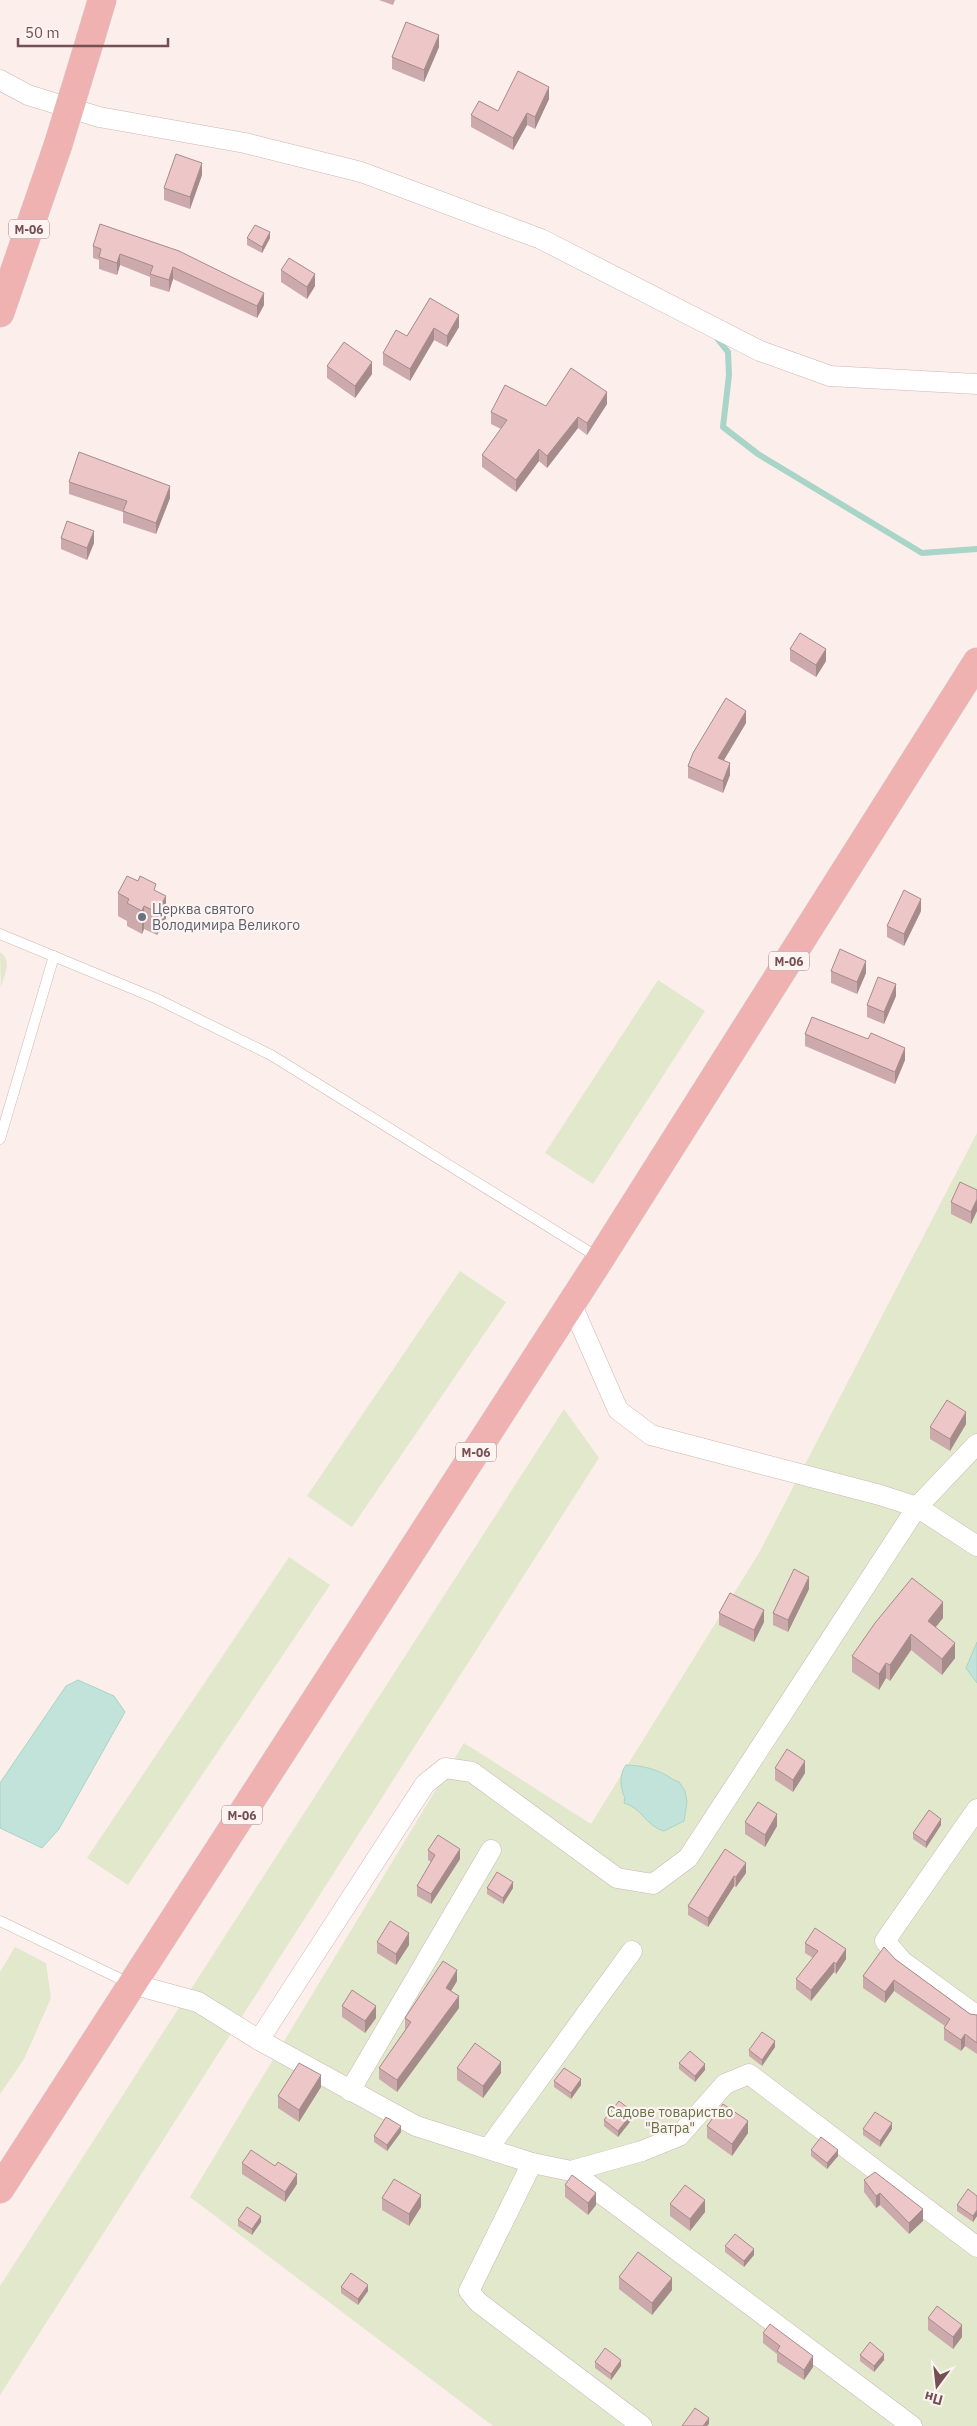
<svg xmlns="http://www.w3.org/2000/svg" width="977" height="2426" font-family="'IBM Plex Sans',sans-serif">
  <rect width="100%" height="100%" fill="#fbeeeb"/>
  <g fill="#e2e8cb">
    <path d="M0,952C13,961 4,975 1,988Z"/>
    <polygon points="658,980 705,1011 593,1184 545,1153"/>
    <polygon points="977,1133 977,2426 493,2426 190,2197 464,1743 591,1824 759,1553"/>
    <polygon points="460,1271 506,1302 352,1527 307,1496"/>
    <polygon points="564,1409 599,1458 0,2395 0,2286"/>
    <polygon points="289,1557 330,1585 128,1885 87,1858"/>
    <polygon points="15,1947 46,1963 51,1998 24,2059 0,2094 0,1972"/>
  </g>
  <g fill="#c1e3da" stroke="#a9d4c8">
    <polygon points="977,1642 977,1683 966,1668"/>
    <polygon points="78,1680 114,1696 125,1712 59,1829 42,1848 0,1828 0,1783 66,1686"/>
    <path d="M626,1765C637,1765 652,1768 662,1773C669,1776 672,1780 679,1782L685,1791L687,1802L684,1821L664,1831C647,1827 641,1807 624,1803L625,1798C620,1788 619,1774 626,1765Z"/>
  </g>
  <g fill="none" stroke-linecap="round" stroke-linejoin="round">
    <polyline stroke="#a9d4c8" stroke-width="6" points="716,337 728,352 729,375 723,427 758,454 922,553 977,549"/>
    <g stroke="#ceb6b5" stroke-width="11">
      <g id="service">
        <polyline points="0,934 155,998 271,1055 599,1258"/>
        <polyline points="0,1139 54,956"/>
        <polyline points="0,1921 131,1984"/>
      </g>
    </g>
    <g stroke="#ceb6b5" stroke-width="21">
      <g id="minor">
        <polyline points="0,80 28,95 99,117 245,143 361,172 541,239 760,351 830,376 977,384"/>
        <polyline points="571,1303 618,1410 651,1435 880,1495 917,1507 977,1546"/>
        <polyline points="977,1809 885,1941 902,1961 977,2016"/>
        <polyline points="132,1984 198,2002 259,2040 416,2126 532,2163 571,2171 642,2151 679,2136 725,2084 749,2074 977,2247"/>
        <polyline points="259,2040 425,1784 445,1768 472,1772 617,1878 653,1884 688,1858 917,1507 977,1444"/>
        <polyline points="350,2091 491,1850"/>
        <polyline points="488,2149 632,1951"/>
        <polyline points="532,2163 469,2291 478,2302 642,2426"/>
        <polyline points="571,2171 912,2426"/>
      </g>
    </g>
    <g stroke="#d5cacb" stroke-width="29">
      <g id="trunk">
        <polyline points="91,37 102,0"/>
        <polyline points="0,313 58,145"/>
        <polyline points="0,2189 600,1259 977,662"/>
      </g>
    </g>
    <use href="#service" stroke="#fff" stroke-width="10"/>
    <use href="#minor" stroke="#fff" stroke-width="20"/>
    <use href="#trunk" stroke="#f0b2b0" stroke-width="28"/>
    <g stroke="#d5cacb" stroke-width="29" stroke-linecap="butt">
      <polyline id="trunk-bridge" points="58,145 91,37"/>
    </g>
    <use href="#trunk-bridge" stroke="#f0b2b0" stroke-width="28"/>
  </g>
  <g fill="#ccaaab">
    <polygon points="379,0 395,0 393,5"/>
    <polygon points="439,47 424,82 392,69 392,57"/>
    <polygon points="549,99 535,129 527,125 513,150 471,127 471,115 498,111"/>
    <polygon points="202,175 190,209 164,200 164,188"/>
    <polygon points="100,224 264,305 257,318 173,279 169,292 150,286 150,277 120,265 117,275 99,269 99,260 93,258 93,246"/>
    <polygon points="247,238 270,238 262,253 247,245"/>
    <polygon points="281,270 315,286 307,299 281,282"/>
    <polygon points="430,298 459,327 447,347 434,340 410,381 383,365 383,353 407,336"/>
    <polygon points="327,366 372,374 355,398 327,378"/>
    <polygon points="607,404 587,435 578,428 547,468 539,461 516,492 482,467 482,455 501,429 491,424 491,412 546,406"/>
    <polygon points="69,482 170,498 156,534 123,523 123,512 69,494"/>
    <polygon points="61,538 94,543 87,560 61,549"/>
    <polygon points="790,649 826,661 816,677 790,661"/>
    <polygon points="746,723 724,760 730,775 723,793 688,778 688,766"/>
    <polygon points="156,891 166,918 157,935 144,929 142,934 127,926 127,921 118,916 118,893"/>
    <polygon points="921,911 904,946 887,937 887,926"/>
    <polygon points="831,971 866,973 857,994 831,983"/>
    <polygon points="896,996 884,1024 867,1017 867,1005"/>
    <polygon points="805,1034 905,1060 895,1084 805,1046"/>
    <polygon points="977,1190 971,1224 951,1214 951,1202"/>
    <polygon points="966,1424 950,1451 930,1439 930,1427"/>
    <polygon points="809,1589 788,1632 773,1625 773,1613"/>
    <polygon points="719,1613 764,1622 754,1642 719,1625"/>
    <polygon points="943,1618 935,1627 955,1658 942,1675 911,1650 890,1681 886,1678 879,1690 852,1672 852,1656"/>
    <polygon points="775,1768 805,1773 793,1792 775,1780"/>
    <polygon points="745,1822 777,1826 765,1847 745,1834"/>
    <polygon points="941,1825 926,1848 913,1839 913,1833"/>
    <polygon points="725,1849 746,1873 736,1887 734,1886 708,1927 688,1915 688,1906"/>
    <polygon points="428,1850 460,1859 431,1904 417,1896 417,1886 431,1862 428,1860"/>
    <polygon points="487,1888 513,1888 503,1904 487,1894"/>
    <polygon points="377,1942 409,1945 396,1965 377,1953"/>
    <polygon points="805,1943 846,1959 836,1974 834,1972 811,2001 796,1989 796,1979 813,1958 805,1953"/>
    <polygon points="895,1959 970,2014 977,2015 977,2054 965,2046 961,2051 944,2040 944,2028 945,2026 894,1991 885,2003 863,1988 863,1976"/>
    <polygon points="457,1981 451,1991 459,2008 397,2092 379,2079 379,2068 405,2030 405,2018"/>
    <polygon points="342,2006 376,2018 365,2033 342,2017"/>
    <polygon points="775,2047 762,2066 749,2056 749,2050"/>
    <polygon points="679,2063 705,2070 695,2082 679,2069"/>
    <polygon points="457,2068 501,2073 483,2098 457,2080"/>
    <polygon points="554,2081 581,2085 571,2099 554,2087"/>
    <polygon points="321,2087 299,2122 278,2108 278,2096"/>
    <polygon points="633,2118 618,2137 604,2126 604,2120"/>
    <polygon points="707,2126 748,2133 732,2156 707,2138"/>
    <polygon points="863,2129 892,2129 880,2147 863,2135"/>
    <polygon points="401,2132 387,2151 374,2142 374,2136"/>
    <polygon points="811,2150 838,2156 827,2169 811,2156"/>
    <polygon points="242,2163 297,2184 285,2202 242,2174"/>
    <polygon points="864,2180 923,2221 909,2234 880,2205 876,2208 864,2192"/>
    <polygon points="565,2185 596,2205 588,2215 565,2197"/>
    <polygon points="977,2196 977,2216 973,2222 957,2211 957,2205"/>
    <polygon points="382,2198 421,2207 409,2226 382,2210"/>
    <polygon points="670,2204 705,2212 690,2231 670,2216"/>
    <polygon points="238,2220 261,2222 252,2235 238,2226"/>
    <polygon points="725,2246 754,2255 744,2267 725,2252"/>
    <polygon points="619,2277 672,2290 652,2315 619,2289"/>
    <polygon points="341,2287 368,2291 358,2305 341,2293"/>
    <polygon points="928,2318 962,2337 953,2349 928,2330"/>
    <polygon points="763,2333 813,2367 804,2380 777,2362 777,2354 763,2343"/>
    <polygon points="860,2355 884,2360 874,2372 860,2361"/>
    <polygon points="595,2362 621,2366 611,2380 595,2368"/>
  </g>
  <g fill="#a68b8b">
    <polygon points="439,35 439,47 424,82 424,70"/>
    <polygon points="549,87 549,99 535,129 535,117"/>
    <polygon points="527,113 527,125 513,150 513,138"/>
    <polygon points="202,163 202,175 190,209 190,197"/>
    <polygon points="270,232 270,238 262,253 262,247"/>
    <polygon points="120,254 120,265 117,275 117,263"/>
    <polygon points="173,267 173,279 169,292 169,280"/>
    <polygon points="315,274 315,286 307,299 307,287"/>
    <polygon points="264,293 264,305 257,318 257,306"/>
    <polygon points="459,315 459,327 447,347 447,336"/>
    <polygon points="434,328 434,340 410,381 410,369"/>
    <polygon points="372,362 372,374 355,398 355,386"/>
    <polygon points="607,392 607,404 587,435 587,423"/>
    <polygon points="578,417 578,428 547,468 547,456"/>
    <polygon points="539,449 539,461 516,492 516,480"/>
    <polygon points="170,486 170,498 156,534 156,523"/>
    <polygon points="94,531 94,543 87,560 87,548"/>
    <polygon points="826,649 826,661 816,677 816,665"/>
    <polygon points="746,711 746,723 718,770 718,758"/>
    <polygon points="730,763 730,775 723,793 723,781"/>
    <polygon points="166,896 166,918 157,935 157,912"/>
    <polygon points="921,899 921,911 904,946 904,934"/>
    <polygon points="144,906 144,929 142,934 142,911"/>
    <polygon points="866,961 866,973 857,994 857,982"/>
    <polygon points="896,984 896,996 884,1024 884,1012"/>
    <polygon points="905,1048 905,1060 895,1084 895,1072"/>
    <polygon points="977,1199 977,1211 971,1224 971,1212"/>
    <polygon points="966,1412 966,1424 950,1451 950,1439"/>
    <polygon points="809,1577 809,1589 788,1632 788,1620"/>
    <polygon points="943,1602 943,1618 928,1637 928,1621"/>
    <polygon points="764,1610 764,1622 754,1642 754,1630"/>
    <polygon points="911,1634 911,1650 890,1681 890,1665"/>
    <polygon points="955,1643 955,1658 942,1675 942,1659"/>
    <polygon points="886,1663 886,1678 879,1690 879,1674"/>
    <polygon points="805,1761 805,1773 793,1792 793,1780"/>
    <polygon points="777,1814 777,1826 765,1847 765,1835"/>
    <polygon points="941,1819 941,1825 926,1848 926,1842"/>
    <polygon points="460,1849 460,1859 431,1904 431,1894"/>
    <polygon points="746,1863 746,1873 736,1887 736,1877"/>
    <polygon points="734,1876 734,1886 708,1927 708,1918"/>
    <polygon points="513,1882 513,1888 503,1904 503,1898"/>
    <polygon points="409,1933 409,1945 396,1965 396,1954"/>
    <polygon points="846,1949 846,1959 836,1974 836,1964"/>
    <polygon points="834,1962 834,1972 811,2001 811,1990"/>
    <polygon points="457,1970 457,1981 446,1999 446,1988"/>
    <polygon points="894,1980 894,1991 885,2003 885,1992"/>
    <polygon points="459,1996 459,2008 397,2092 397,2080"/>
    <polygon points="376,2006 376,2018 365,2033 365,2021"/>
    <polygon points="965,2034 965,2046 961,2051 961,2040"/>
    <polygon points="775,2041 775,2047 762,2066 762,2060"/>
    <polygon points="501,2062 501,2073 483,2098 483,2086"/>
    <polygon points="705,2064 705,2070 695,2082 695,2076"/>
    <polygon points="321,2075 321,2087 299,2122 299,2110"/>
    <polygon points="581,2079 581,2085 571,2099 571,2093"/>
    <polygon points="633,2112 633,2118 618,2137 618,2131"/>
    <polygon points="748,2121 748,2133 732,2156 732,2144"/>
    <polygon points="892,2123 892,2129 880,2147 880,2141"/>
    <polygon points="401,2126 401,2132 387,2151 387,2145"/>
    <polygon points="838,2150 838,2156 827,2169 827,2163"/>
    <polygon points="297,2174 297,2184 285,2202 285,2192"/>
    <polygon points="596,2193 596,2205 588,2215 588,2203"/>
    <polygon points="880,2193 880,2205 876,2208 876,2196"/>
    <polygon points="421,2195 421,2207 409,2226 409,2214"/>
    <polygon points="705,2200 705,2212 690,2231 690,2219"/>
    <polygon points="923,2209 923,2221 909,2234 909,2223"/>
    <polygon points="977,2210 977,2216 973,2222 973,2216"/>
    <polygon points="261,2216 261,2222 252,2235 252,2229"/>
    <polygon points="754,2249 754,2255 744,2267 744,2261"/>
    <polygon points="672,2278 672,2290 652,2315 652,2303"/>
    <polygon points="368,2285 368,2291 358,2305 358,2299"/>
    <polygon points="962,2325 962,2337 953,2349 953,2337"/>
    <polygon points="884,2354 884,2360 874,2372 874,2366"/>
    <polygon points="813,2356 813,2367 804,2380 804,2370"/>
    <polygon points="621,2360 621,2366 611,2380 611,2374"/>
    <polygon points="709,2418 709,2424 707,2426 703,2426"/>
  </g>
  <g fill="#edc6c7" stroke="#a68b8b">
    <polygon points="406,22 439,35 424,70 392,57"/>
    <polygon points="518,71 549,87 535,117 527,113 513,138 471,115 479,101 498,111"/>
    <polygon points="176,154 202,163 190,197 164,188"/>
    <polygon points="100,224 179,251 264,293 257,306 173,267 169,280 150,274 153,266 120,254 117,263 99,257 101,249 93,246"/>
    <polygon points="255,225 270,232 262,247 247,238"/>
    <polygon points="289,258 315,274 307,287 281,270"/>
    <polygon points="430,298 459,315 447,336 434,328 410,369 383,353 396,330 407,336"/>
    <polygon points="344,342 372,362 355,386 327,366"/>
    <polygon points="571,368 607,392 587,423 578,417 547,456 539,449 516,480 482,455 507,420 491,412 505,385 546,406"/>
    <polygon points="79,452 170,486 156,523 123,511 127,501 69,482"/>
    <polygon points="67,521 94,531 87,548 61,538"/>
    <polygon points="800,633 826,649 816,665 790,649"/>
    <polygon points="726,698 746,711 718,758 730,763 723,781 688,766 693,753"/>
    <polygon points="127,876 138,881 140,876 156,884 154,890 166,896 157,912 144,906 142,911 127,903 129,899 118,893"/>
    <polygon points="904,890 921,899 904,934 887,926"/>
    <polygon points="840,949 866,961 857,982 831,971"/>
    <polygon points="878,977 896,984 884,1012 867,1005"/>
    <polygon points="812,1017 868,1039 871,1033 905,1048 895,1072 805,1034"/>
    <polygon points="960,1182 977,1190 977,1199 971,1212 951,1202"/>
    <polygon points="947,1400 966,1412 950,1439 930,1427"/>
    <polygon points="794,1569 809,1577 788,1620 773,1613"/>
    <polygon points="912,1578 943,1602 928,1621 955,1643 942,1659 911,1634 890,1665 886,1663 879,1674 852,1656 875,1623"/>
    <polygon points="730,1593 764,1610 754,1630 719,1613"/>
    <polygon points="787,1749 805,1761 793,1780 775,1768"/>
    <polygon points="758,1802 777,1814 765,1835 745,1822"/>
    <polygon points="929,1810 941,1819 926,1842 913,1833"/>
    <polygon points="438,1835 460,1849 431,1894 417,1886 435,1855 428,1850"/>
    <polygon points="725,1849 746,1863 736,1877 734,1876 708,1918 688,1906"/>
    <polygon points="497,1872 513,1882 503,1898 487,1888"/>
    <polygon points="390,1921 409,1933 396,1954 377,1942"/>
    <polygon points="815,1928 846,1949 836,1964 834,1962 811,1990 796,1979 818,1951 805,1943"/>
    <polygon points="884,1947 895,1959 970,2014 977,2015 977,2043 965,2034 961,2040 944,2028 950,2019 894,1980 885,1992 863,1976"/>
    <polygon points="443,1961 457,1970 446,1988 459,1996 397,2080 379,2068 411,2022 405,2018"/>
    <polygon points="352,1990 376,2006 365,2021 342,2006"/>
    <polygon points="762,2032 775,2041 762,2060 749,2050"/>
    <polygon points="475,2043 501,2062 483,2086 457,2068"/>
    <polygon points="690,2051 705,2064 695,2076 679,2063"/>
    <polygon points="299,2063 321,2075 299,2110 278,2096"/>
    <polygon points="564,2068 581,2079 571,2093 554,2081"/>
    <polygon points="619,2101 633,2112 618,2131 604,2120"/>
    <polygon points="723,2104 748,2121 732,2144 707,2126"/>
    <polygon points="875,2112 892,2123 880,2141 863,2129"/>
    <polygon points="386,2117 401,2126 387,2145 374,2136"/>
    <polygon points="821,2137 838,2150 827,2163 811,2150"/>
    <polygon points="251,2150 275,2166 278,2162 297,2174 285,2192 242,2163"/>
    <polygon points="875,2172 923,2209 909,2223 880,2193 876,2196 864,2180"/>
    <polygon points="572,2175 596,2193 588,2203 565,2185"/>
    <polygon points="394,2179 421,2195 409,2214 382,2198"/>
    <polygon points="685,2185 705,2200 690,2219 670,2204"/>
    <polygon points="968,2189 977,2196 977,2210 973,2216 957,2205"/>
    <polygon points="247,2207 261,2216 252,2229 238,2220"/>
    <polygon points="735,2234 754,2249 744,2261 725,2246"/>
    <polygon points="638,2252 672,2278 652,2303 619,2277"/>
    <polygon points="351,2273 368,2285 358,2299 341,2287"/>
    <polygon points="937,2306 962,2325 953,2337 928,2318"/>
    <polygon points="770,2324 813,2356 804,2370 777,2351 780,2346 763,2333"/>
    <polygon points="870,2342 884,2354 874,2366 860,2355"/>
    <polygon points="605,2348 621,2360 611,2374 595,2362"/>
    <polygon points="695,2408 709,2418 703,2426 682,2426"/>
  </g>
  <circle fill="#6b7280" stroke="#fdf4f2" stroke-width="2" cx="142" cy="917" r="5"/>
  <g text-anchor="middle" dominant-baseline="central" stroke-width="4.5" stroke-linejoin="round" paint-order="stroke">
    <g fill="#fdf4f2" stroke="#9d8183" stroke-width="1">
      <rect x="9" y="219.5" width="40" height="19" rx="4"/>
      <rect x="769" y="951.5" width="40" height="19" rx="4"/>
      <rect x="456" y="1442.5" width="40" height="19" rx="4"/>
      <rect x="222" y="1805.5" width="40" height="19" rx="4"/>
    </g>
    <g font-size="12" font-weight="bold" fill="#745053">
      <text x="29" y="229">М-06</text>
      <text x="789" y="961">М-06</text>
      <text x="476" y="1452">М-06</text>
      <text x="242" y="1815">М-06</text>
    </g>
    <g font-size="14" fill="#5b616d" stroke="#fdf4f2" text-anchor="start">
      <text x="152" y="909">Церква святого<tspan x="152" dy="16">Володимира Великого</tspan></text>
    </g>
    <g font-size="14" fill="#667347" stroke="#fdf4f2">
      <text x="670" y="2112">Садове товариство<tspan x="670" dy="16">"Ватра"</tspan></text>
    </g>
  </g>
  <g transform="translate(937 2386) rotate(195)" stroke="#fdf4f2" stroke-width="4" paint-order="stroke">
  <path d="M0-4L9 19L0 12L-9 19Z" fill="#745053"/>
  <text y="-8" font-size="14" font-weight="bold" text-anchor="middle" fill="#745053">Пн</text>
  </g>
  <path d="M18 38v8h150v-8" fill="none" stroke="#745053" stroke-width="2.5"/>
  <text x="25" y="38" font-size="15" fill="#745053" stroke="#fdf4f2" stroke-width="4" paint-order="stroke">50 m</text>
</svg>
